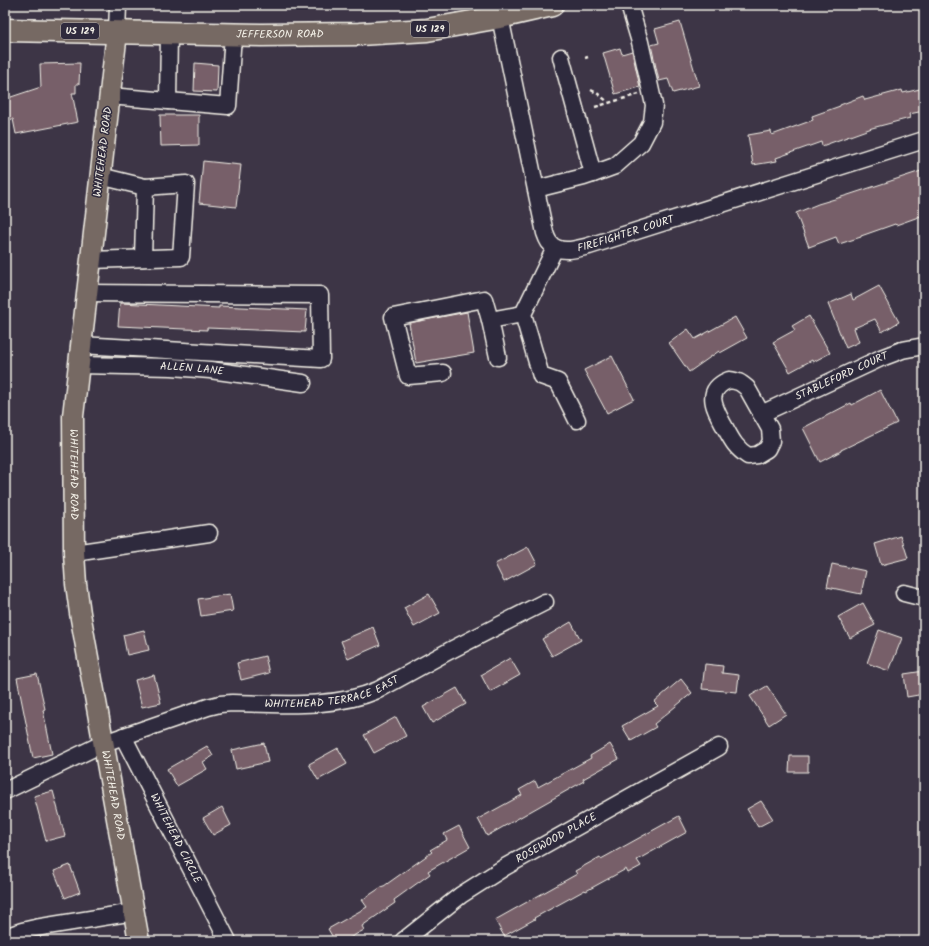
<svg xmlns="http://www.w3.org/2000/svg" width="929" height="946" font-family="Kalam,sans-serif">
  <rect width="100%" height="100%" fill="#3d3546"/>
  <filter id="ink" filterUnits="userSpaceOnUse"><feTurbulence type="fractalNoise" baseFrequency=".025" numOctaves="2"/><feDisplacementMap in="SourceGraphic" scale="8" xChannelSelector="R" yChannelSelector="G"/><feConvolveMatrix kernelMatrix="1 2 1 2 8 2 1 2 1" color-interpolation-filters="sRGB"/></filter>
  <g filter="url(#ink)">
    <g fill="#775f69" stroke="#f4f1e8">
      <polygon points="680,22 699,86 673,93 668,79 659,81 651,45 659,43 655,29"/>
      <polygon points="620,48 622,54 632,51 640,87 615,94 603,53"/>
      <polygon points="80,63 79,84 76,84 76,93 72,93 78,122 16,134 13,119 5,120 5,99 41,87 40,64"/>
      <polygon points="195,63 218,65 217,92 194,91"/>
      <polygon points="924,88 924,111 909,114 910,118 872,128 822,146 821,142 776,158 777,161 753,165 748,135 771,131 772,135 813,120 812,116 840,106 840,105 863,96 865,100 902,90 903,93"/>
      <polygon points="160,115 199,115 199,145 161,146"/>
      <polygon points="203,161 241,165 236,207 199,203"/>
      <polygon points="924,170 924,215 896,225 895,224 861,236 861,237 839,244 836,237 809,247 796,213 818,204 848,195"/>
      <polygon points="879,286 899,322 882,332 875,319 854,328 859,342 846,348 828,304 851,294 853,300"/>
      <polygon points="120,303 219,308 219,306 307,310 305,332 207,328 207,330 118,326"/>
      <polygon points="467,312 474,353 416,363 409,323"/>
      <polygon points="809,316 830,353 813,362 812,360 790,372 773,342 795,330 792,326"/>
      <polygon points="735,317 747,338 720,353 719,351 689,372 669,343 688,329 695,339"/>
      <polygon points="612,356 634,399 607,413 584,370"/>
      <polygon points="880,390 897,423 841,450 841,451 820,462 803,428 851,403 852,405"/>
      <polygon points="901,536 908,558 881,565 875,544"/>
      <polygon points="528,547 537,564 504,582 495,564"/>
      <polygon points="832,564 866,571 861,594 827,587"/>
      <polygon points="230,594 233,611 201,616 198,599"/>
      <polygon points="429,594 440,613 414,627 404,608"/>
      <polygon points="863,603 875,625 850,638 838,617"/>
      <polygon points="571,622 581,640 552,656 542,639"/>
      <polygon points="373,627 380,645 348,659 341,641"/>
      <polygon points="144,630 149,650 127,655 123,635"/>
      <polygon points="879,630 902,638 889,671 867,663"/>
      <polygon points="265,656 269,673 241,680 237,663"/>
      <polygon points="510,658 520,675 490,692 481,675"/>
      <polygon points="705,664 723,666 722,673 739,675 737,692 702,689"/>
      <polygon points="924,671 924,694 907,697 904,674"/>
      <polygon points="37,674 45,709 43,710 52,754 33,758 17,678"/>
      <polygon points="154,675 161,703 142,707 135,680"/>
      <polygon points="681,679 692,693 654,724 656,727 631,741 622,726 658,706 654,702"/>
      <polygon points="767,686 786,714 769,725 750,696"/>
      <polygon points="457,688 466,704 432,723 423,707"/>
      <polygon points="396,717 406,736 374,753 364,735"/>
      <polygon points="264,743 268,762 236,769 232,750"/>
      <polygon points="610,744 619,759 583,779 584,781 487,836 478,819 522,795 519,790 535,781 538,787 591,758 590,756"/>
      <polygon points="207,746 213,756 203,762 207,769 177,786 167,769"/>
      <polygon points="338,748 347,764 318,780 309,764"/>
      <polygon points="790,756 808,756 808,772 789,772"/>
      <polygon points="53,791 65,836 46,841 34,796"/>
      <polygon points="761,801 773,819 758,827 747,809"/>
      <polygon points="222,807 231,825 213,835 203,818"/>
      <polygon points="679,816 687,832 637,860 641,866 628,873 626,869 586,891 585,890 534,918 535,919 504,936 495,920 577,874 575,871 600,857 601,859"/>
      <polygon points="459,826 470,847 428,871 430,874 394,900 395,903 362,926 364,930 344,941 335,941 328,929 367,907 362,900 383,886 384,886 432,852 430,850 447,840 444,834"/>
      <polygon points="70,865 80,892 65,898 54,871"/>
    </g>
    <g fill="none" stroke-linecap="round" stroke-linejoin="round">
      <g stroke="#f4f1e8" stroke-width="19">
        <g id="minor">
          <path id="s1" d="M500,17L545,233C546,236 547,239 549,242C558,255 577,249 589,246L924,140"/>
          <polyline points="117,32 118,5"/>
          <polyline points="109,96 228,106 233,35"/>
          <polyline points="168,101 169,33"/>
          <polyline points="593,174 615,166 641,143 652,122 654,105 640,42 629,5"/>
          <polyline points="100,176 145,187 143,258"/>
          <polyline points="536,189 584,177 593,174 561,57"/>
          <polyline points="555,248 523,314 541,376 558,382 577,420"/>
          <polyline points="91,260 181,257 186,184 145,187"/>
          <polyline points="490,320 498,357"/>
          <polyline points="81,345 321,359 320,295 87,293"/>
          <path id="s2" d="M79,365L172,367L210,370L303,383"/>
          <polyline points="443,373 408,376 393,317 484,299 490,320 523,314"/>
          <path d="M729,380C738,381 740,382 747,388L770,429L771,441L767,449L757,455L748,456C734,447 731,438 723,424C714,407 704,390 729,380Z"/>
          <path id="s3" d="M761,414L881,358L902,350L924,346"/>
          <polyline points="74,553 209,533"/>
          <polyline points="904,593 924,598"/>
          <path id="s4" d="M123,736L228,941"/>
          <path id="s5" d="M5,791L104,743L208,707L220,704L232,703C279,704 334,709 378,690L449,651L545,602"/>
          <polyline points="5,937 22,931 35,928 134,912"/>
          <path id="s6" d="M403,941L461,895L505,867L719,747"/>
        </g>
      </g>
      <g stroke="#f4f1e8" stroke-width="23">
        <g id="major">
          <path id="s7" d="M117,32L73,416L74,553L76,584L80,613L139,941"/>
        </g>
      </g>
      <g stroke="#f4f1e8" stroke-width="25">
        <g id="highway">
          <path id="s8" d="M5,30L261,35L359,34L427,30L500,17L552,5"/>
        </g>
      </g>
      <g stroke="#f4f1e8" stroke-width="2.5" stroke-dasharray="4 3" stroke-linecap="butt">
        <polyline points="585,58 588,57"/>
        <polyline points="591,90 597,93 608,102"/>
        <polyline points="595,107 639,94"/>
      </g>
      <use href="#minor" stroke="#2f2a3d" stroke-width="16"/>
      <use href="#major" stroke="#766964" stroke-width="20"/>
      <use href="#highway" stroke="#766964" stroke-width="22"/>
    </g>
  </g>
  <g text-anchor="middle" dominant-baseline="central" stroke-width="3" stroke-linejoin="round" paint-order="stroke">
    <g fill="#2f2a3d" stroke="#b9b5b5" stroke-width="1">
      <rect x="411" y="21" width="38" height="16" rx="3"/>
      <rect x="61" y="23" width="38" height="16" rx="3"/>
    </g>
    <g font-size="10" font-weight="bold" fill="#f4f1e8">
      <text x="430" y="29">US 129</text>
      <text x="80" y="31">US 129</text>
    </g>
    <g font-size="11" fill="#f4f1e8" stroke="#2f2a3d">
      <text stroke="none"><textPath href="#s8" startOffset="275">JEFFERSON ROAD</textPath></text>
      <text transform="translate(103 152) rotate(-83)">WHITEHEAD ROAD</text>
      <text stroke="none"><textPath href="#s1" startOffset="312">FIREFIGHTER COURT</textPath></text>
      <text stroke="none"><textPath href="#s2" startOffset="113">ALLEN LANE</textPath></text>
      <text stroke="none"><textPath href="#s3" startOffset="89">STABLEFORD COURT</textPath></text>
      <text stroke="none"><textPath href="#s7" startOffset="445">WHITEHEAD ROAD</textPath></text>
      <text stroke="none"><textPath href="#s5" startOffset="346">WHITEHEAD TERRACE EAST</textPath></text>
      <text stroke="none"><textPath href="#s7" startOffset="769">WHITEHEAD ROAD</textPath></text>
      <text stroke="none"><textPath href="#s6" startOffset="185">ROSEWOOD PLACE</textPath></text>
      <text stroke="none"><textPath href="#s4" startOffset="115">WHITEHEAD CIRCLE</textPath></text>
    </g>
  </g>
  <rect width="929" height="946" fill="none" stroke="#2f2a3d" stroke-width="20"/>
  <rect x="10" y="10" width="909" height="926" fill="none" stroke="#f4f1e8" stroke-width="1.5" filter="url(#ink)"/>
</svg>
